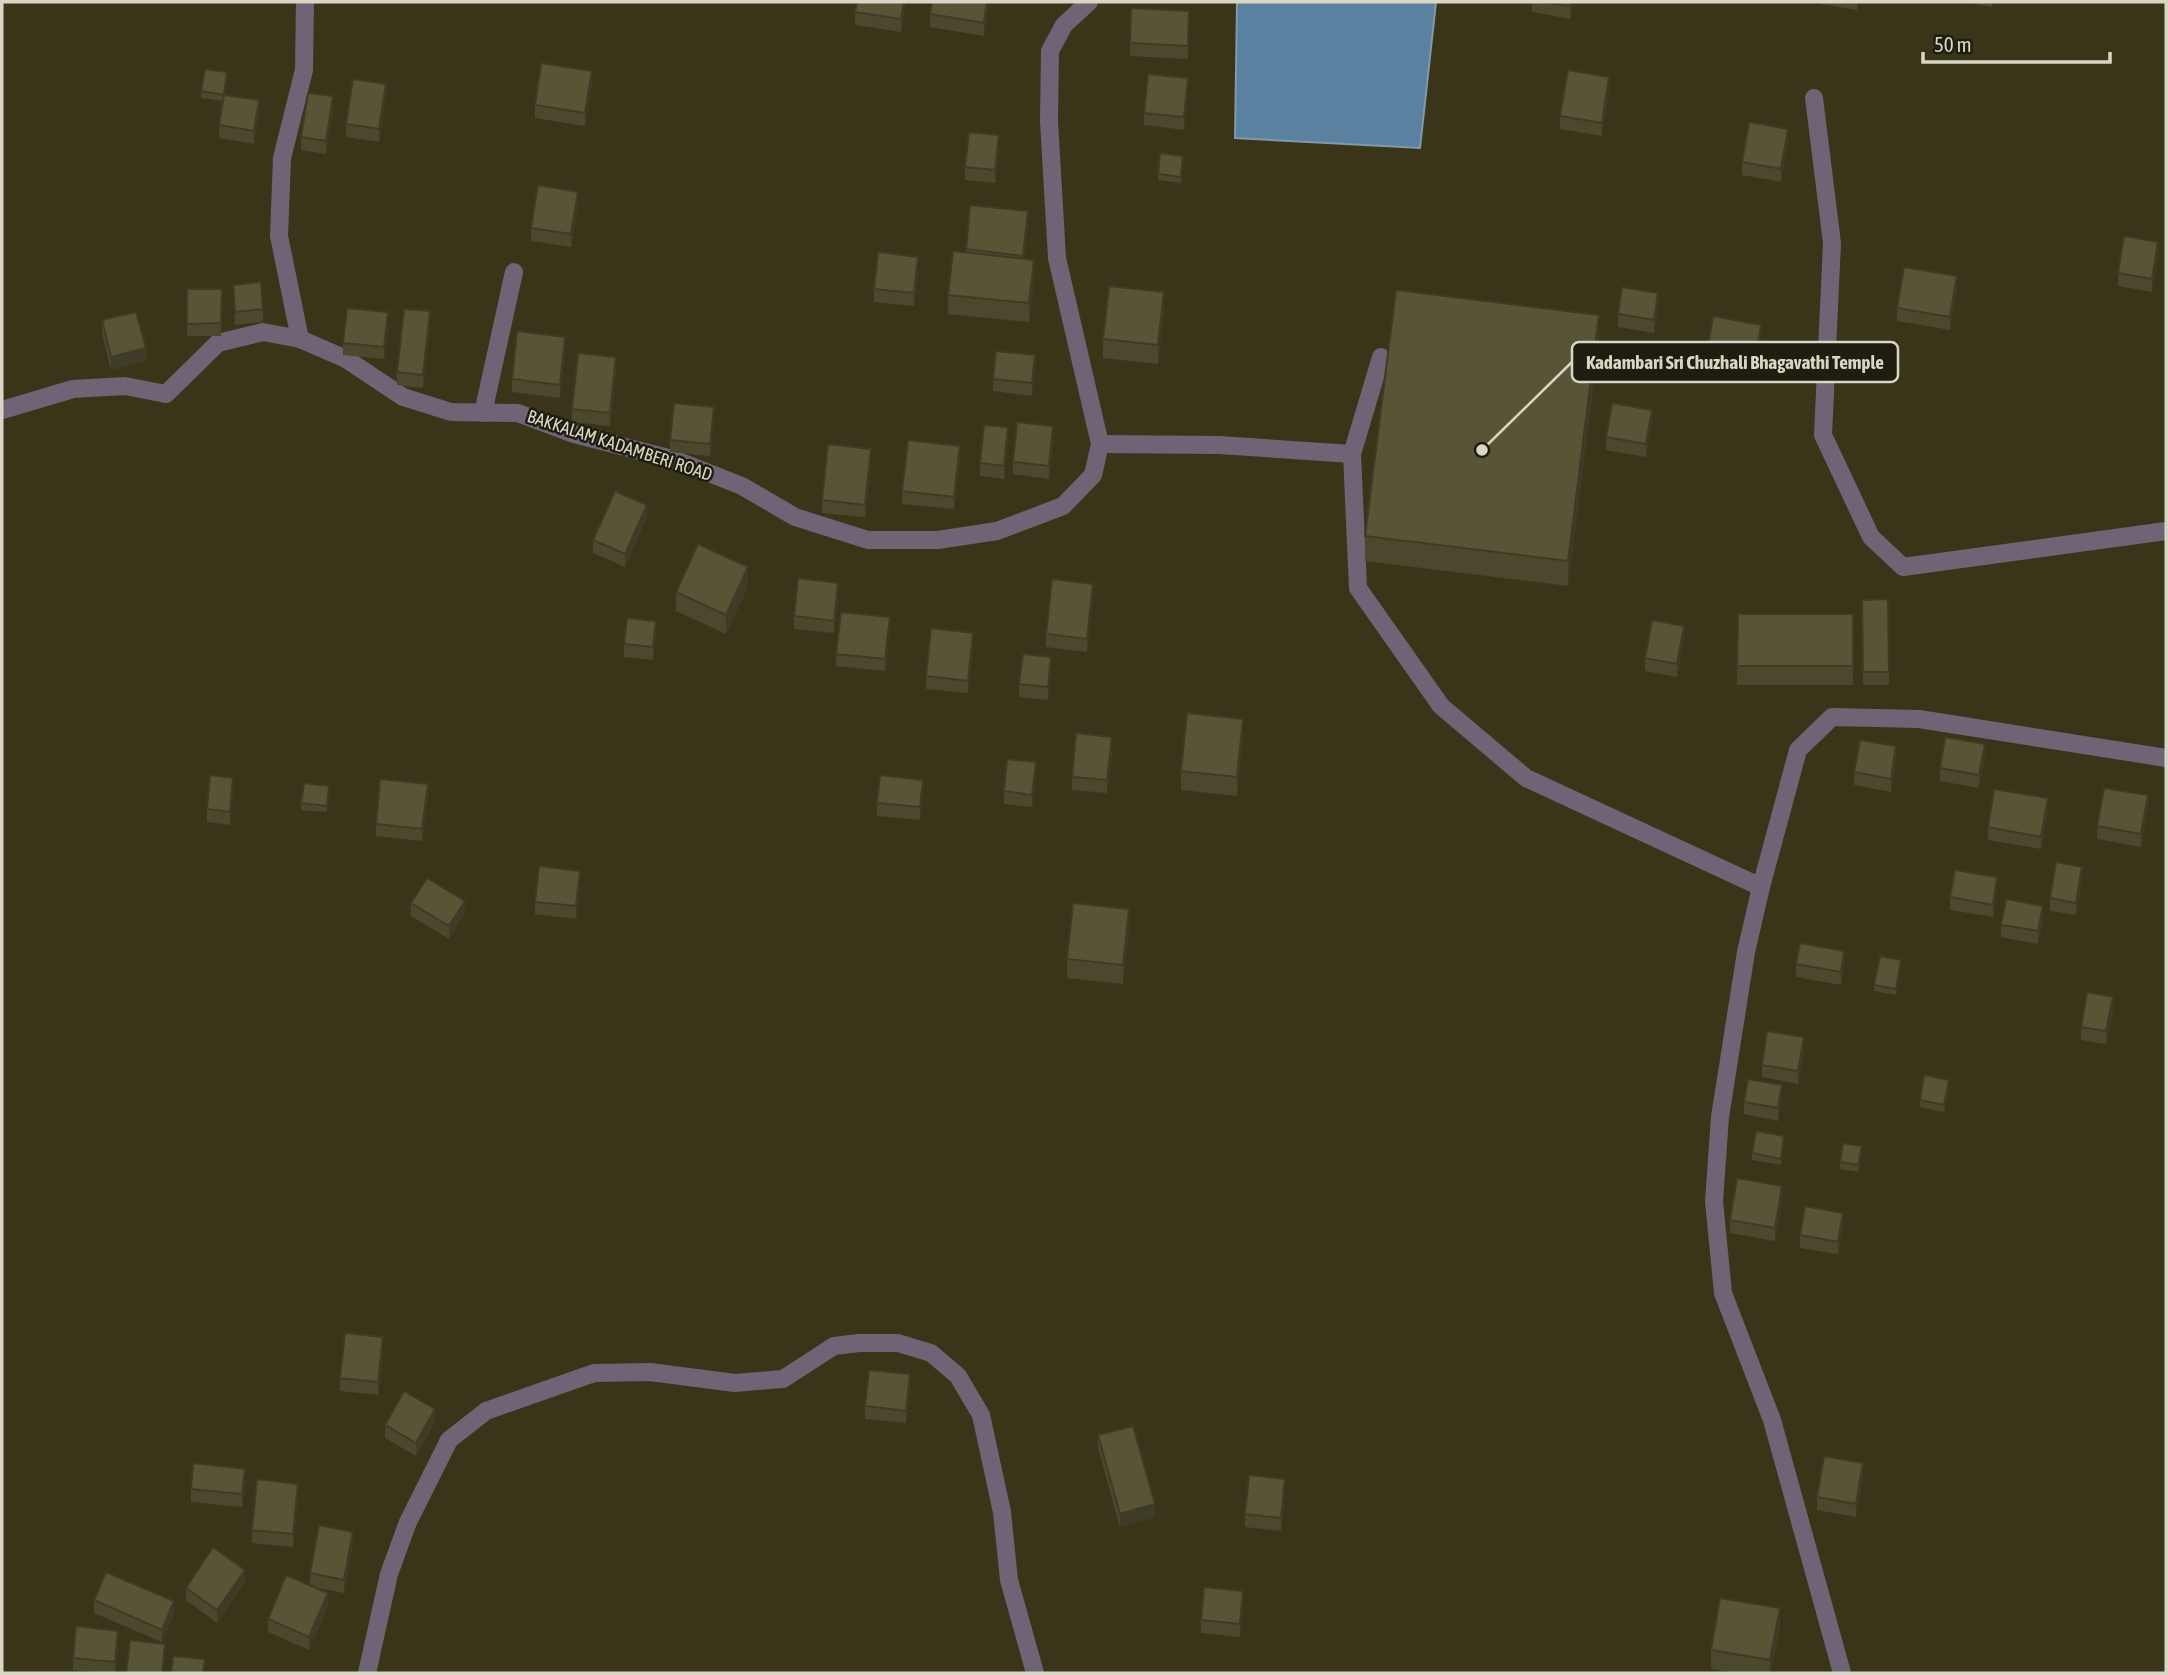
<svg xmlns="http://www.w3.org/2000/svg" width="2168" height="1675" font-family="'Asap Condensed',sans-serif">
  <rect width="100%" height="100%" fill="#3a3519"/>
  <polygon fill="#5b81a1" stroke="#809aac" stroke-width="2" points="1237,2 1436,2 1420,148 1235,138"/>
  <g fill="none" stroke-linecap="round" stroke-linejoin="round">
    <g stroke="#6e6476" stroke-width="18">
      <polyline points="1814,98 1832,243 1823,435 1871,537 1903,567 2166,531"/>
      <polyline points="300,339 279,236 282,158 304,70 305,2"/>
      <polyline points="2,410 73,389 125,386 166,394 218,343 263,332 300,339 346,359 403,397 451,412 518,413 574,434 676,460 742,486 795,517 868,540 938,540 997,531 1063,506 1093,475 1100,444 1057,258 1049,121 1050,51 1064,25 1089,2"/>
      <polyline points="483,413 514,272"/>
      <polyline points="1100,444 1219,445 1352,454 1358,588 1441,706 1526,778 1761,887 1746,952 1720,1117 1714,1201 1723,1293 1772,1420 1842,1673"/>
      <polyline points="1352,454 1381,357"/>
      <polyline points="1761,887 1798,750 1832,717 1919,719 2166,758"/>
      <polyline points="367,1673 389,1574 408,1522 449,1440 486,1411 594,1373 650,1372 735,1383 783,1379 834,1346 859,1343 898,1343 931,1353 958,1376 981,1415 1002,1512 1009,1580 1035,1673"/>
    </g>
  </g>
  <g fill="#4c482e">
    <polygon points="906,2 901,32 855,25 855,12"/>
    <polygon points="932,2 989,2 984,36 930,27 930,14"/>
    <polygon points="1532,2 1573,2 1570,19 1532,12"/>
    <polygon points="1821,2 1858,2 1857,10 1821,4"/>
    <polygon points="1964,2 1993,2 1992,7"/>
    <polygon points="1189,23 1188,59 1130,56 1130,43"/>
    <polygon points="227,79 225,95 259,113 254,144 219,138 219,125 223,101 201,98 201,91"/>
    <polygon points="592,83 585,126 535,118 535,105"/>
    <polygon points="1609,90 1602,136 1560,129 1560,116"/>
    <polygon points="1188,91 1184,130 1144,125 1144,113"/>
    <polygon points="386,97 379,142 346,137 346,124"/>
    <polygon points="333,109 326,154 301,150 301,137"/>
    <polygon points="1788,142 1781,182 1742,175 1742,162"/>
    <polygon points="999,148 995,183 965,180 965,167"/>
    <polygon points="1183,162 1181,183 1158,180 1158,174"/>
    <polygon points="578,205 571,247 531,241 531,228"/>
    <polygon points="970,205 1028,224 1024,259 1034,279 1029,322 948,314 948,295 966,253"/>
    <polygon points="2158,255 2152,292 2118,286 2118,273"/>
    <polygon points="918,269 914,306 874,302 874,289"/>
    <polygon points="233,285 263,309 263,322 235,325"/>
    <polygon points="187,289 222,289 221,336 187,336"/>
    <polygon points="1957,289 1950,330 1897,321 1897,308"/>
    <polygon points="1658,306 1654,333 1618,327 1618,314"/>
    <polygon points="1164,311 1158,364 1103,358 1103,339"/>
    <polygon points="102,320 146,361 111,370 102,333"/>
    <polygon points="430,324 423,388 397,385 397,372"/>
    <polygon points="388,325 384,359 343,355 343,343"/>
    <polygon points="1761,337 1754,379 1706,371 1706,358"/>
    <polygon points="1599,340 1568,586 1365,561 1365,536"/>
    <polygon points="565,350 560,398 512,392 512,379"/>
    <polygon points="1035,368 1032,396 993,391 993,379"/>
    <polygon points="616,370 610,426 572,422 572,409"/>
    <polygon points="714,420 710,456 670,452 670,440"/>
    <polygon points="1652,422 1646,457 1606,450 1606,437"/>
    <polygon points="1053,439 1049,479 1013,474 1013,462"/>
    <polygon points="1008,440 1004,479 980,476 980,463"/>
    <polygon points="960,459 954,509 902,504 902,491"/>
    <polygon points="871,462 865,517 822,513 822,500"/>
    <polygon points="647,517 625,567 593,553 593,540"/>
    <polygon points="748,586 726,634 676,611 676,592"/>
    <polygon points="838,596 834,633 794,629 794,616"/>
    <polygon points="1093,596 1087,652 1046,647 1046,634"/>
    <polygon points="1888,599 1889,685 1863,685 1862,600"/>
    <polygon points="1738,614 1853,614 1853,685 1737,685"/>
    <polygon points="890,630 885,671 836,666 836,654"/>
    <polygon points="656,634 653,660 624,657 624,644"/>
    <polygon points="1684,639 1677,677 1645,671 1645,658"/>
    <polygon points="973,646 968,693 926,689 926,676"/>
    <polygon points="1051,670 1048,700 1019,697 1019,684"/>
    <polygon points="1243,738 1237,796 1181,790 1181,771"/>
    <polygon points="1112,750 1107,793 1072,790 1072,777"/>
    <polygon points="1985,757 1979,788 1940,781 1940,768"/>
    <polygon points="1896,759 1891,792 1854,785 1854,772"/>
    <polygon points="1036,775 1032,807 1004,804 1004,791"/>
    <polygon points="233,790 230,825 207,822 207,809"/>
    <polygon points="329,793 327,812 301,810 301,803"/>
    <polygon points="923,793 920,820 877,816 877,803"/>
    <polygon points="428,796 422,841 376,836 376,824"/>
    <polygon points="2148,808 2141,847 2097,839 2097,826"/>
    <polygon points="2048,811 2041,849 1988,840 1988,827"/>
    <polygon points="2082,880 2076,915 2050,911 2050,898"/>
    <polygon points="580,883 576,919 535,914 535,902"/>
    <polygon points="1997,890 1993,917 1950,910 1950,897"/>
    <polygon points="411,903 465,913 449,939 411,916"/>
    <polygon points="2043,919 2038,944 2001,937 2001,925"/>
    <polygon points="1129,928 1123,984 1067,978 1067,959"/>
    <polygon points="1796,964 1844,964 1841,985 1796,977"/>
    <polygon points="1901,966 1896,995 1874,991 1874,985"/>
    <polygon points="2113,1010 2106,1044 2081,1040 2081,1027"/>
    <polygon points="1804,1050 1798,1084 1762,1077 1762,1065"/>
    <polygon points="1949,1086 1944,1112 1920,1107 1920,1100"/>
    <polygon points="1782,1098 1778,1121 1744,1114 1744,1102"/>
    <polygon points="1784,1143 1781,1165 1752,1160 1752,1153"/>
    <polygon points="1862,1152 1858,1172 1840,1169 1840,1162"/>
    <polygon points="1782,1198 1775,1241 1730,1233 1730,1220"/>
    <polygon points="1843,1226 1838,1254 1800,1248 1800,1235"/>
    <polygon points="383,1350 378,1395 340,1391 340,1378"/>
    <polygon points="910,1387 906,1423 865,1419 865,1406"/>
    <polygon points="435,1422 416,1456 385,1438 385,1425"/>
    <polygon points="1098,1435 1155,1517 1120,1527 1098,1448"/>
    <polygon points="1863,1475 1856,1517 1817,1510 1817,1497"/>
    <polygon points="245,1482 242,1507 191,1502 191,1489"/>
    <polygon points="1285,1492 1281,1531 1245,1527 1245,1514"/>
    <polygon points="298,1496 293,1547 252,1543 252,1530"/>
    <polygon points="353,1544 344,1593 313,1587 328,1606 309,1650 268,1632 268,1619 310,1585 310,1573"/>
    <polygon points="245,1582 217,1623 186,1600 186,1588"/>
    <polygon points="94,1600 174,1614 162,1642 94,1613"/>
    <polygon points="1243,1604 1240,1637 1201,1633 1201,1620"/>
    <polygon points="1780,1627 1771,1673 1736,1673 1711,1669 1711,1650"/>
    <polygon points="118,1644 115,1673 102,1673 73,1670 73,1658"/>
  </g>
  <g fill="#3e3b26">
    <polygon points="904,2 906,2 901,32 901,19"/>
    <polygon points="987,2 989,2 984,36 984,23"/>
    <polygon points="1571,2 1573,2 1570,19 1570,6"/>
    <polygon points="592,71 592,83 585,126 585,113"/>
    <polygon points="1609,77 1609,90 1602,136 1602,123"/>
    <polygon points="1188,78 1188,91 1184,130 1184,117"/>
    <polygon points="386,84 386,97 379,142 379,129"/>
    <polygon points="333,96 333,109 326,154 326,141"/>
    <polygon points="259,100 259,113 254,144 254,131"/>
    <polygon points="1788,129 1788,142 1781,182 1781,169"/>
    <polygon points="999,135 999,148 995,183 995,170"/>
    <polygon points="578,192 578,205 571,247 571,234"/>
    <polygon points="1028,211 1028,224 1023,268 1023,256"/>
    <polygon points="2158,242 2158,255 2152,292 2152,279"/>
    <polygon points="918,257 918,269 914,306 914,293"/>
    <polygon points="1034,260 1034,279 1029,322 1029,303"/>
    <polygon points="1957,276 1957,289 1950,330 1950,317"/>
    <polygon points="1164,292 1164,311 1158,364 1158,345"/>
    <polygon points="1658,293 1658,306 1654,333 1654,320"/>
    <polygon points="430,311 430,324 423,388 423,375"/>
    <polygon points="388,312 388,325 384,359 384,347"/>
    <polygon points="1599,315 1599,340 1568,586 1568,561"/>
    <polygon points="1761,325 1761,337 1754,379 1754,366"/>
    <polygon points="565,337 565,350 560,398 560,385"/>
    <polygon points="146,348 146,361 111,370 111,357"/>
    <polygon points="1035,355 1035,368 1032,396 1032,383"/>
    <polygon points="616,357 616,370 610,426 610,413"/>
    <polygon points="714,407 714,420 710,456 710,444"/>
    <polygon points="1652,410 1652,422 1646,457 1646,444"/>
    <polygon points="1053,426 1053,439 1049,479 1049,466"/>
    <polygon points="1008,427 1008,440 1004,479 1004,466"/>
    <polygon points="960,446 960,459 954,509 954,497"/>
    <polygon points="871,449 871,462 865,517 865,505"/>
    <polygon points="647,505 647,517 625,567 625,554"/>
    <polygon points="748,567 748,586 726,634 726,615"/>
    <polygon points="838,583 838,596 834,633 834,621"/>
    <polygon points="1093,584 1093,596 1087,652 1087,639"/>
    <polygon points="890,617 890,630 885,671 885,659"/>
    <polygon points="656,621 656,634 653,660 653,647"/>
    <polygon points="1684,626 1684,639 1677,677 1677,664"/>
    <polygon points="973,633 973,646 968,693 968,681"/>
    <polygon points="1051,657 1051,670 1048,700 1048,687"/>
    <polygon points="1243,719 1243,738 1237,796 1237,777"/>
    <polygon points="1112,737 1112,750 1107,793 1107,780"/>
    <polygon points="1985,744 1985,757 1979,788 1979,775"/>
    <polygon points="1896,746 1896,759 1891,792 1891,779"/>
    <polygon points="1036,762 1036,775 1032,807 1032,795"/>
    <polygon points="233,778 233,790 230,825 230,812"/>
    <polygon points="923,780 923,793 920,820 920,807"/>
    <polygon points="428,784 428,796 422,841 422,829"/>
    <polygon points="2148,795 2148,808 2141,847 2141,834"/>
    <polygon points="2048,798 2048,811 2041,849 2041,837"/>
    <polygon points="2082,867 2082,880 2076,915 2076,903"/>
    <polygon points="580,871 580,883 576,919 576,906"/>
    <polygon points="1997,877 1997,890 1993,917 1993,905"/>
    <polygon points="465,901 465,913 449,939 449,926"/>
    <polygon points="2043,906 2043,919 2038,944 2038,931"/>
    <polygon points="1129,909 1129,928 1123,984 1123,965"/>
    <polygon points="1844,951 1844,964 1841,985 1841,972"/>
    <polygon points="1901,960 1901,966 1896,995 1896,989"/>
    <polygon points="2113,997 2113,1010 2106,1044 2106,1031"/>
    <polygon points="1804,1037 1804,1050 1798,1084 1798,1071"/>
    <polygon points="1782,1085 1782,1098 1778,1121 1778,1108"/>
    <polygon points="1782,1186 1782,1198 1775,1241 1775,1228"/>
    <polygon points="1843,1213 1843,1226 1838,1254 1838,1242"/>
    <polygon points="383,1337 383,1350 378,1395 378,1382"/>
    <polygon points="910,1374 910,1387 906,1423 906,1411"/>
    <polygon points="435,1409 435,1422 416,1456 416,1443"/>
    <polygon points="1863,1463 1863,1475 1856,1517 1856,1504"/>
    <polygon points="245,1469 245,1482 242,1507 242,1494"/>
    <polygon points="1285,1479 1285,1492 1281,1531 1281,1518"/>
    <polygon points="298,1484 298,1496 293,1547 293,1534"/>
    <polygon points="1155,1504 1155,1517 1120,1527 1120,1514"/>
    <polygon points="353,1532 353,1544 344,1593 344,1580"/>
    <polygon points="245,1570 245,1582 217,1623 217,1610"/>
    <polygon points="1243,1591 1243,1604 1240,1637 1240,1624"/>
    <polygon points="328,1593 328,1606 309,1650 309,1637"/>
    <polygon points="174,1601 174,1614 162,1642 162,1630"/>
    <polygon points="1780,1608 1780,1627 1771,1673 1770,1673 1770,1660"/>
    <polygon points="118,1631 118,1644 115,1673 115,1662"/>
    <polygon points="165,1644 165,1657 163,1673 162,1673"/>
  </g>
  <g fill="#585436" stroke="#3e3b26" stroke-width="2">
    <polygon points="857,2 904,2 901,19 855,12"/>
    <polygon points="932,2 987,2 984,23 930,14"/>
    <polygon points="1545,2 1571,2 1570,6"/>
    <polygon points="1131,8 1189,11 1188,46 1130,43"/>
    <polygon points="541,63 592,71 585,113 535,105"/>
    <polygon points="205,69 227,72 224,95 201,91"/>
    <polygon points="1568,70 1609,77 1602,123 1560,116"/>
    <polygon points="1148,74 1188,78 1184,117 1144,113"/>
    <polygon points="353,79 386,84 379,129 346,124"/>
    <polygon points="308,93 333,96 326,141 301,137"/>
    <polygon points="224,95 259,100 254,131 219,125"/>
    <polygon points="1749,122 1788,129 1781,169 1742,162"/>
    <polygon points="969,132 999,135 995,170 965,167"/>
    <polygon points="1160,153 1183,156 1181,177 1158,174"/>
    <polygon points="538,185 578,192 571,234 531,228"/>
    <polygon points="970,205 1028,211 1023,256 966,249"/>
    <polygon points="2124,236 2158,242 2152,279 2118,273"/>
    <polygon points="953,251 1034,260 1029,303 948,295"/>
    <polygon points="878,252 918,257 914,293 874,289"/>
    <polygon points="1904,267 1957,276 1950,317 1897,308"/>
    <polygon points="261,282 263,309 235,312 233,285"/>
    <polygon points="1109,286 1164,292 1158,345 1103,339"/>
    <polygon points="1622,287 1658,293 1654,320 1618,314"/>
    <polygon points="187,289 222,289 221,323 187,324"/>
    <polygon points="1396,290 1599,315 1568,561 1365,536"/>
    <polygon points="347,308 388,312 384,347 343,343"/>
    <polygon points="404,309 430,311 423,375 397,372"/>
    <polygon points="136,312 146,348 111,357 102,320"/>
    <polygon points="1713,316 1761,325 1754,366 1706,358"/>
    <polygon points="517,331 565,337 560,385 512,379"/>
    <polygon points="996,351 1035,355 1032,383 993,379"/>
    <polygon points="578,353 616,357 610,413 572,409"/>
    <polygon points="674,403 714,407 710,444 670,440"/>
    <polygon points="1612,403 1652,410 1646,444 1606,437"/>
    <polygon points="1017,422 1053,426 1049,466 1013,462"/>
    <polygon points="984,425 1008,427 1004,466 980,463"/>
    <polygon points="908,440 960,446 954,497 902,491"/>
    <polygon points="828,444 871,449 865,505 822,500"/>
    <polygon points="615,491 647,505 625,554 593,540"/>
    <polygon points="698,544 748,567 726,615 676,592"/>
    <polygon points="798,578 838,583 834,621 794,616"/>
    <polygon points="1052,579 1093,584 1087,639 1046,634"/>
    <polygon points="1888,599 1889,672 1863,672 1862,600"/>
    <polygon points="841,612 890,617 885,659 836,654"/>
    <polygon points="1738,614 1853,614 1853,666 1737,666"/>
    <polygon points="627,618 656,621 653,647 624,644"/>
    <polygon points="1652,620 1684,626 1677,664 1645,658"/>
    <polygon points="931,628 973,633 968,681 926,676"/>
    <polygon points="1023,654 1051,657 1048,687 1019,684"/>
    <polygon points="1187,713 1243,719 1237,777 1181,771"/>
    <polygon points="1076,733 1112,737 1107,780 1072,777"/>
    <polygon points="1945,737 1985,744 1979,775 1940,768"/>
    <polygon points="1860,740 1896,746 1891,779 1854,772"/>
    <polygon points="1007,759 1036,762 1032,795 1004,791"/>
    <polygon points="210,775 233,778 230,812 207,809"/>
    <polygon points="880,775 923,780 920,807 877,803"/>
    <polygon points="380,779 428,784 422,829 376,824"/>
    <polygon points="304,783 329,786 327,806 301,803"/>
    <polygon points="2104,788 2148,795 2141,834 2097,826"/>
    <polygon points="1994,789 2048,798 2041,837 1988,827"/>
    <polygon points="2056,862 2082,867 2076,903 2050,898"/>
    <polygon points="539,866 580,871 576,906 535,902"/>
    <polygon points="1955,870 1997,877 1993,905 1950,897"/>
    <polygon points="427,878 465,901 449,926 411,903"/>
    <polygon points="2006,899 2043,906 2038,931 2001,925"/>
    <polygon points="1073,903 1129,909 1123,965 1067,959"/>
    <polygon points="1800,943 1844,951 1841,972 1796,964"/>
    <polygon points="1880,956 1901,960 1896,989 1874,985"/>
    <polygon points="2087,992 2113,997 2106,1031 2081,1027"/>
    <polygon points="1767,1031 1804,1037 1798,1071 1762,1065"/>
    <polygon points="1924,1075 1949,1080 1944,1105 1920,1100"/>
    <polygon points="1748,1079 1782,1085 1778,1108 1744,1102"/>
    <polygon points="1756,1131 1784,1136 1781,1159 1752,1153"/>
    <polygon points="1843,1143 1862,1146 1858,1165 1840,1162"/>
    <polygon points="1737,1178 1782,1186 1775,1228 1730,1220"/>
    <polygon points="1805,1206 1843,1213 1838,1242 1800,1235"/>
    <polygon points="345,1333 383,1337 378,1382 340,1378"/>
    <polygon points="869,1370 910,1374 906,1411 865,1406"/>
    <polygon points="404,1391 435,1409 416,1443 385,1425"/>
    <polygon points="1133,1426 1155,1504 1120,1514 1098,1435"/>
    <polygon points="1824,1456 1863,1463 1856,1504 1817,1497"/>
    <polygon points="193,1463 245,1469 242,1494 191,1489"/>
    <polygon points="1249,1475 1285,1479 1281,1518 1245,1514"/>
    <polygon points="257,1479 298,1484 293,1534 252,1530"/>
    <polygon points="319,1525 353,1532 344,1580 310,1573"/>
    <polygon points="213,1547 245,1570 217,1610 186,1588"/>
    <polygon points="106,1572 174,1601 162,1630 94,1600"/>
    <polygon points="286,1575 328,1593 309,1637 268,1619"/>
    <polygon points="1204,1587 1243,1591 1240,1624 1201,1620"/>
    <polygon points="1720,1598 1780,1608 1770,1660 1711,1650"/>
    <polygon points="76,1626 118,1631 115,1662 73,1658"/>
    <polygon points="130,1640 165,1644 162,1673 126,1673"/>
    <polygon points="173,1656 205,1659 203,1673 171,1673"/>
  </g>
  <g text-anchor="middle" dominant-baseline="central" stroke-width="5" stroke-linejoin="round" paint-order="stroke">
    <g font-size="18" fill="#d8d6c5" stroke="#1f1d10">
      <text transform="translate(620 445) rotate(18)">BAKKALAM KADAMBERI ROAD</text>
    </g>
  </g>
  <path fill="none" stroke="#d8d6c5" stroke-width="2.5" d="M1482 450L1572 362"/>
  <circle fill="#d8d6c5" stroke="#1f1d10" stroke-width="2.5" cx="1482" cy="450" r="7"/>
  <rect fill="#1f1d10" stroke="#d8d6c5" stroke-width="2.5" x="1572" y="342" width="326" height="40" rx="7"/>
  <g font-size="19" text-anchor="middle" font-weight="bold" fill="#d8d6c5">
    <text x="1735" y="369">Kadambari Sri Chuzhali Bhagavathi Temple</text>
  </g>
  <rect width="2168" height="1675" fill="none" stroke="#d8d6c5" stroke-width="7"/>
  <path d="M1923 52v10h187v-10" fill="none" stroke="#d8d6c5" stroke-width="3.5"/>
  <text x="1934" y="52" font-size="21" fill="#d8d6c5" stroke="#1f1d10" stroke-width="5" paint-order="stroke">50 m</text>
</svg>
